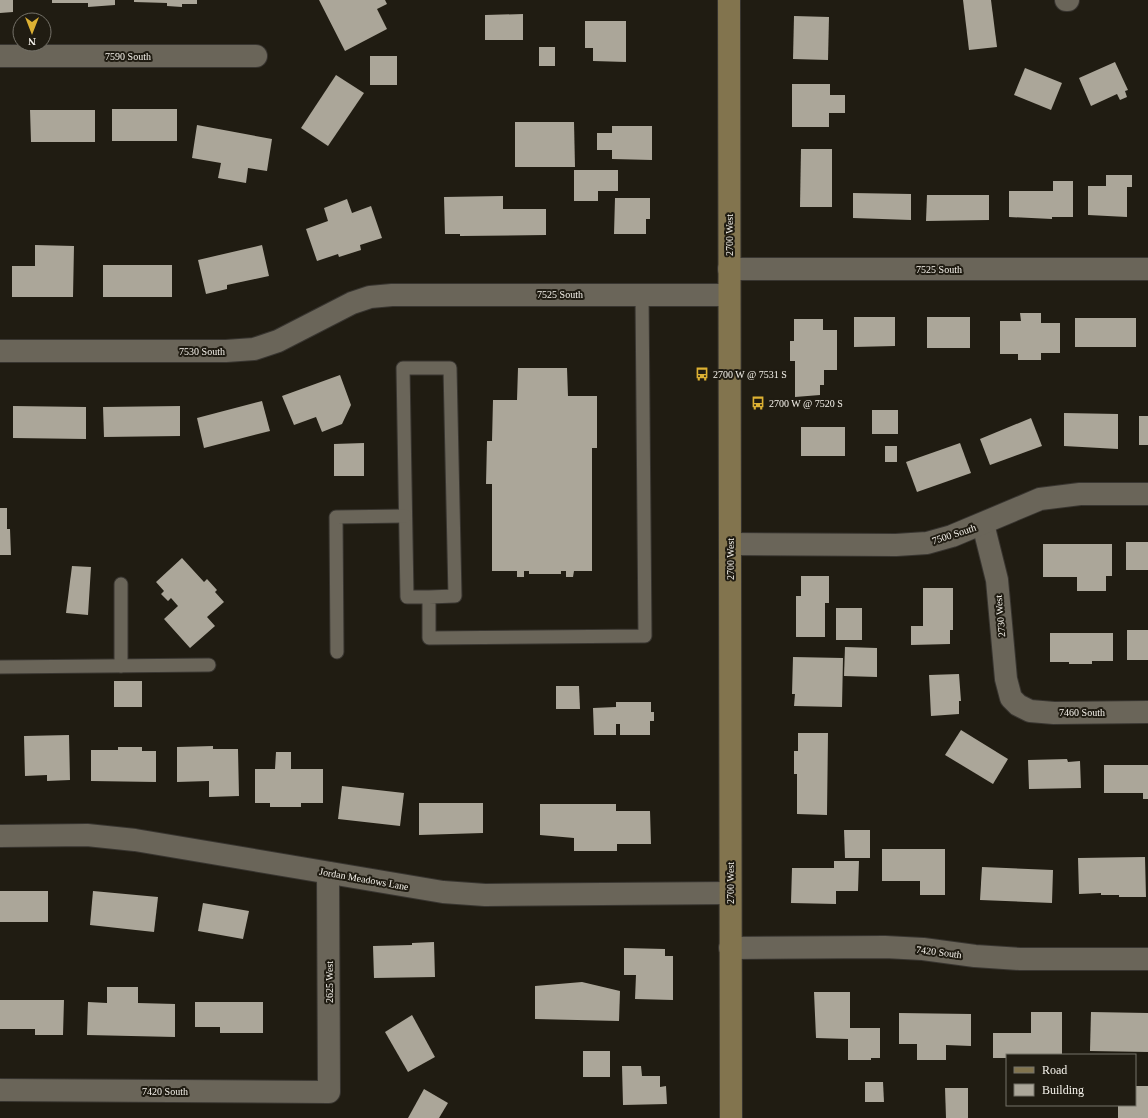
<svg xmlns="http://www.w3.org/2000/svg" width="1148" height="1118" font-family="Georgia,serif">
  <rect width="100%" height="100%" fill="#201c12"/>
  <g fill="#aba699">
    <polygon points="0,0 13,0 13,12 0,13"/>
    <polygon points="52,0 115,0 115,5 88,7 88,3 52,3"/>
    <polygon points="134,0 197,0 197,4 182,4 182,7 167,6 167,3 134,2"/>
    <polygon points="319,0 385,0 387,4 377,9 387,29 345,51"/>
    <polygon points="963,0 991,0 997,47 969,50"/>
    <polygon points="523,14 523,40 485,40 485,15"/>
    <polygon points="794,16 829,17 828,60 793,59"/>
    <polygon points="585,21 626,21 626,62 593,61 593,48 585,48"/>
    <rect x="539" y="47" width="16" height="19"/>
    <rect x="370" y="56" width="27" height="29"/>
    <polygon points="1115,62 1128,90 1125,91 1127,97 1120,100 1117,94 1091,106 1079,78"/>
    <polygon points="1025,68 1062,83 1051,110 1014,95"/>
    <polygon points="336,75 364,93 328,146 301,128"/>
    <polygon points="792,84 830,84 830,95 845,95 845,113 829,113 829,127 792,127"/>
    <rect x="112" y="109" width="65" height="32"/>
    <polygon points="30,110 95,110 95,142 31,142"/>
    <polygon points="515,122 574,122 575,167 515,167"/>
    <polygon points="197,125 272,139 267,171 248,168 246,183 218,178 221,163 192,158"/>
    <polygon points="612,126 652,126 652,160 612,159 612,150 597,150 597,133 612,133"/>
    <polygon points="801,149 832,149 832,207 800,207"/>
    <polygon points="574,170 618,170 618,191 598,191 598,201 574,201"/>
    <polygon points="1106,175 1132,175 1132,187 1127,187 1127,217 1088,215 1088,186 1106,186"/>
    <polygon points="1053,181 1073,181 1073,217 1052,217 1052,219 1009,217 1009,191 1053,191"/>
    <polygon points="853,193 911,194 911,220 853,218"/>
    <polygon points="927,195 989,195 989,220 926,221"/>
    <polygon points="503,196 503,209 546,209 546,235 460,236 460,234 445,234 444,197"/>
    <polygon points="615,198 650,198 650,219 646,219 646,234 614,234"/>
    <polygon points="347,199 352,213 371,206 382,238 360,245 361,250 339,257 338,254 317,261 306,229 328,221 324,208"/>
    <polygon points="35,245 74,246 73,297 12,297 12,266 35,266"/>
    <polygon points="262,245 269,276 227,285 227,289 206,294 198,260"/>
    <rect x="103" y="265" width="69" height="32"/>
    <polygon points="1020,313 1041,313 1041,323 1060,323 1060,353 1041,353 1041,360 1018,360 1018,354 1000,354 1000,321 1021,321"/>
    <polygon points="854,317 895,317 895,346 854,347"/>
    <rect x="927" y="317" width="43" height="31"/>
    <rect x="1075" y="318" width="61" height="29"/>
    <polygon points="794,319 823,319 823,330 837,330 837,370 824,370 824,385 820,385 820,395 795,397 795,361 790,361 790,341 794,341"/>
    <polygon points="518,368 567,368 568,396 597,396 597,448 592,448 592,571 574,571 573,577 566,577 566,571 561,571 561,574 529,574 529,571 524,571 524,577 517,577 517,571 492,571 492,484 486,484 487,441 492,441 493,400 517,400"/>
    <polygon points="340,375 351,405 342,424 322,432 316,417 294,425 282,396"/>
    <polygon points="262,401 270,431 204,448 197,418"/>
    <polygon points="13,406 86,407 86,439 13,438"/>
    <polygon points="180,406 180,436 104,437 103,407"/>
    <rect x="872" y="410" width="26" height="24"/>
    <polygon points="1064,413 1118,414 1118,449 1064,446"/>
    <rect x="1139" y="416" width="9" height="29"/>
    <polygon points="1031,418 1042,446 990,465 980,439"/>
    <rect x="801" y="427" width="44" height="29"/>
    <polygon points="364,443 364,476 334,476 334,444"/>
    <polygon points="960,443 971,473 917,492 906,462"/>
    <rect x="885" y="446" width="12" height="16"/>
    <polygon points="0,508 7,508 7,529 10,529 11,555 0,555"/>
    <rect x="1126" y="542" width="22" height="28"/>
    <polygon points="1043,544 1112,544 1112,576 1106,576 1106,591 1077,591 1077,577 1043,577"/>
    <polygon points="182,558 204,582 207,579 217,590 215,592 224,602 207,617 215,626 190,648 164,619 178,606 171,598 168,601 161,594 164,591 156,582"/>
    <polygon points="72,566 91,567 88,615 66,613"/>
    <polygon points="801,576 829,576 829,603 825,603 825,637 796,637 796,596 801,596"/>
    <polygon points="923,588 953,588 953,630 950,630 950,644 911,645 911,626 923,626"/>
    <rect x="836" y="608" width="26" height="32"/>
    <rect x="1127" y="630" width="21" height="30"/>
    <polygon points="1050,633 1113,633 1113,661 1092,661 1092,664 1069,664 1069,662 1050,662"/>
    <polygon points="845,647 877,648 877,677 844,676"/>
    <polygon points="793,657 843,658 842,707 794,706 795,694 792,694"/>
    <polygon points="959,674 961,701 959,701 959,714 931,716 929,675"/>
    <rect x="114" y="681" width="28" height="26"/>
    <polygon points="556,686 579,686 580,709 556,709"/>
    <polygon points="616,702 651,702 651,712 654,712 654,721 650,721 650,735 620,735 620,724 616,724 616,735 594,735 593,708 616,707"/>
    <polygon points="961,730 1008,759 993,784 945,755"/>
    <polygon points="798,733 828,733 827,815 797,814 797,774 794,774 794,751 798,751"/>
    <polygon points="69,735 70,780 47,781 47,775 25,776 24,736"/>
    <polygon points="213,746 213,749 238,749 239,796 209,797 209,781 177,782 177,747"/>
    <polygon points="118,747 142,747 142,751 156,751 156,782 91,781 91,750 118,750"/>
    <polygon points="276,752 291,752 291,769 323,769 323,803 301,803 301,807 270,807 270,803 255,803 255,769 275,769"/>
    <polygon points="1067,759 1068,762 1080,761 1081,788 1029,789 1028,760"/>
    <polygon points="1104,765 1148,765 1148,799 1143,799 1143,793 1104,793"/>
    <polygon points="342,786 404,793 400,826 338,819"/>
    <polygon points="419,803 483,803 483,833 419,835"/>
    <polygon points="540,804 616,804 616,811 650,811 651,844 617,844 617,851 574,851 574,838 540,835"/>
    <polygon points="844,830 870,830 870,858 845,858"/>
    <polygon points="882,849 945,849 945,895 920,895 920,881 882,881"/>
    <polygon points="1145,857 1146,897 1119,897 1119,895 1101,895 1101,893 1079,894 1078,858"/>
    <polygon points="834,861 859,861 858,891 836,891 836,904 791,903 792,868 834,868"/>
    <polygon points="982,867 1053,870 1052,903 980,900"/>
    <rect x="0" y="891" width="48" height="31"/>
    <polygon points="93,891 158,897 154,932 90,925"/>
    <polygon points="203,903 249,911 243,939 198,931"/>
    <polygon points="434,942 435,977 374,978 373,946 412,945 412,943"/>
    <polygon points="624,948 665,949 665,956 673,956 673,1000 635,999 636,975 624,975"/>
    <polygon points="582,982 620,991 619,1021 535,1019 535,986"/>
    <polygon points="107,987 138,987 138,1003 175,1004 175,1037 87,1035 88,1002 107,1003"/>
    <polygon points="814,992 850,992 850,1028 880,1028 880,1058 871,1058 871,1060 848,1060 848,1039 816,1038"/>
    <polygon points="0,1000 64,1000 63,1035 35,1035 35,1029 0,1029"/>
    <polygon points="195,1002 263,1002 263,1033 220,1033 220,1027 195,1027"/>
    <polygon points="1031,1012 1062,1012 1062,1055 1007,1055 1007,1058 993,1058 993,1033 1031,1033"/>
    <polygon points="1091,1012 1148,1013 1148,1052 1090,1051"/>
    <polygon points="899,1013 971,1014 971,1046 946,1045 946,1060 917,1060 917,1044 899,1044"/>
    <polygon points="412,1015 435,1057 408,1072 385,1032"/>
    <rect x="583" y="1051" width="27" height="26"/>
    <polygon points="622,1066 641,1066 642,1076 660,1076 660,1087 666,1086 667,1104 623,1105"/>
    <polygon points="865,1082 883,1082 884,1102 865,1102"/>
    <polygon points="1135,1086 1148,1086 1148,1118 1118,1118 1118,1105 1135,1105"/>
    <polygon points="945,1088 968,1088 968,1118 946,1118"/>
    <polygon points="424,1089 448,1103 439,1118 408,1118"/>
  </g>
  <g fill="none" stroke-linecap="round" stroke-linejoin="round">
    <g stroke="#383530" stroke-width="15">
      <g id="lane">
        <polyline points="121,584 121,666"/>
        <polyline points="429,597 407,597 403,368 450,368 455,596 429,597 429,638 645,636 642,294"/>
        <polyline points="337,652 336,517 405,516"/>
        <polyline points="0,667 209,665"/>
      </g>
    </g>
    <g stroke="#383530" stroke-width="24">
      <g id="street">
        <polyline points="1066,0 1068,0"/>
        <polyline points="0,56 256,56"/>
        <polyline points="729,269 1148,269"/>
        <polyline points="0,351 226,351 254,349 278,341 352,303 370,297 392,295 729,295"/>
        <polyline points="983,524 997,580 1006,679 1011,698 1018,705 1030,711 1054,713 1148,712"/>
        <polyline points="730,544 896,545 927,543 952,536 1040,499 1080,494 1148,494"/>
        <polyline points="0,836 87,835 135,840 443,892 485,895 730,893"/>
        <polyline points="730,948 885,947 923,949 975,956 1020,959 1148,959"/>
        <polyline points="0,1090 329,1092 328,873"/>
      </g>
    </g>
    <g stroke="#383530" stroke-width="24">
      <polyline id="secondary" points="729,0 731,1118"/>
    </g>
    <use href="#lane" stroke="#6a6559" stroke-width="13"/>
    <use href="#street" stroke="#6a6559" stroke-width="22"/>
    <use href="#secondary" stroke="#82744e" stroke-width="22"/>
  </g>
  <defs>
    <g id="bus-bare" transform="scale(1.08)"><path d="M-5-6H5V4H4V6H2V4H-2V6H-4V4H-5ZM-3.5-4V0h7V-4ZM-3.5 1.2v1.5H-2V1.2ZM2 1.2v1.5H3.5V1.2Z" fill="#ddb133" stroke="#201c12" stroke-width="2.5" paint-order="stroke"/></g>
  </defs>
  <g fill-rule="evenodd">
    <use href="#bus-bare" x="702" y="374"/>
    <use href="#bus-bare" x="758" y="403"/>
  </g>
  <g text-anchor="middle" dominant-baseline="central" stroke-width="4" stroke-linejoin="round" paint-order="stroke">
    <g font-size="10" fill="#f5f2eb" stroke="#201c12">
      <text x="128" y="56">7590 South</text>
      <text transform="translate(729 235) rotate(-90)">2700 West</text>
      <text x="939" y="269">7525 South</text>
      <text x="560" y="294">7525 South</text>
      <text x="202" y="351">7530 South</text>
      <text transform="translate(954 534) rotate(-18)">7500 South</text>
      <text transform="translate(730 559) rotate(-90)">2700 West</text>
      <text transform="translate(1000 616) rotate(-95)">2730 West</text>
      <text x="1082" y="712">7460 South</text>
      <text transform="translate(364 879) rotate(10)">Jordan Meadows Lane</text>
      <text transform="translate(730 883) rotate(-90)">2700 West</text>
      <text transform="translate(939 952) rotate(7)">7420 South</text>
      <text transform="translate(329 982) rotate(-90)">2625 West</text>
      <text x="165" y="1091">7420 South</text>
    </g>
    <g font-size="10" fill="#f5f2eb" stroke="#201c12" text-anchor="start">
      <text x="713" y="374">2700 W @ 7531 S</text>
      <text x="769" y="403">2700 W @ 7520 S</text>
    </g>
  </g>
  <rect x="1006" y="1054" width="130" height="52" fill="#201c12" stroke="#757269"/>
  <rect x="1014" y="1067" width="20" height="6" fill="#82744e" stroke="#757269"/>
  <text x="1042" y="1074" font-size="12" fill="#f5f2eb">Road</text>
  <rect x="1014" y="1084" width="20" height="12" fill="#aba699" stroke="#757269"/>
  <text x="1042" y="1094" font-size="12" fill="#f5f2eb">Building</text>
  <g transform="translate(32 32) rotate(180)"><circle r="19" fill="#201c12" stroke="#757269"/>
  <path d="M0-3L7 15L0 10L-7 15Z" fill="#ddb133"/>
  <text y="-6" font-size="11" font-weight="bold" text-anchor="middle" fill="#f5f2eb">N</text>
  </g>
</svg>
